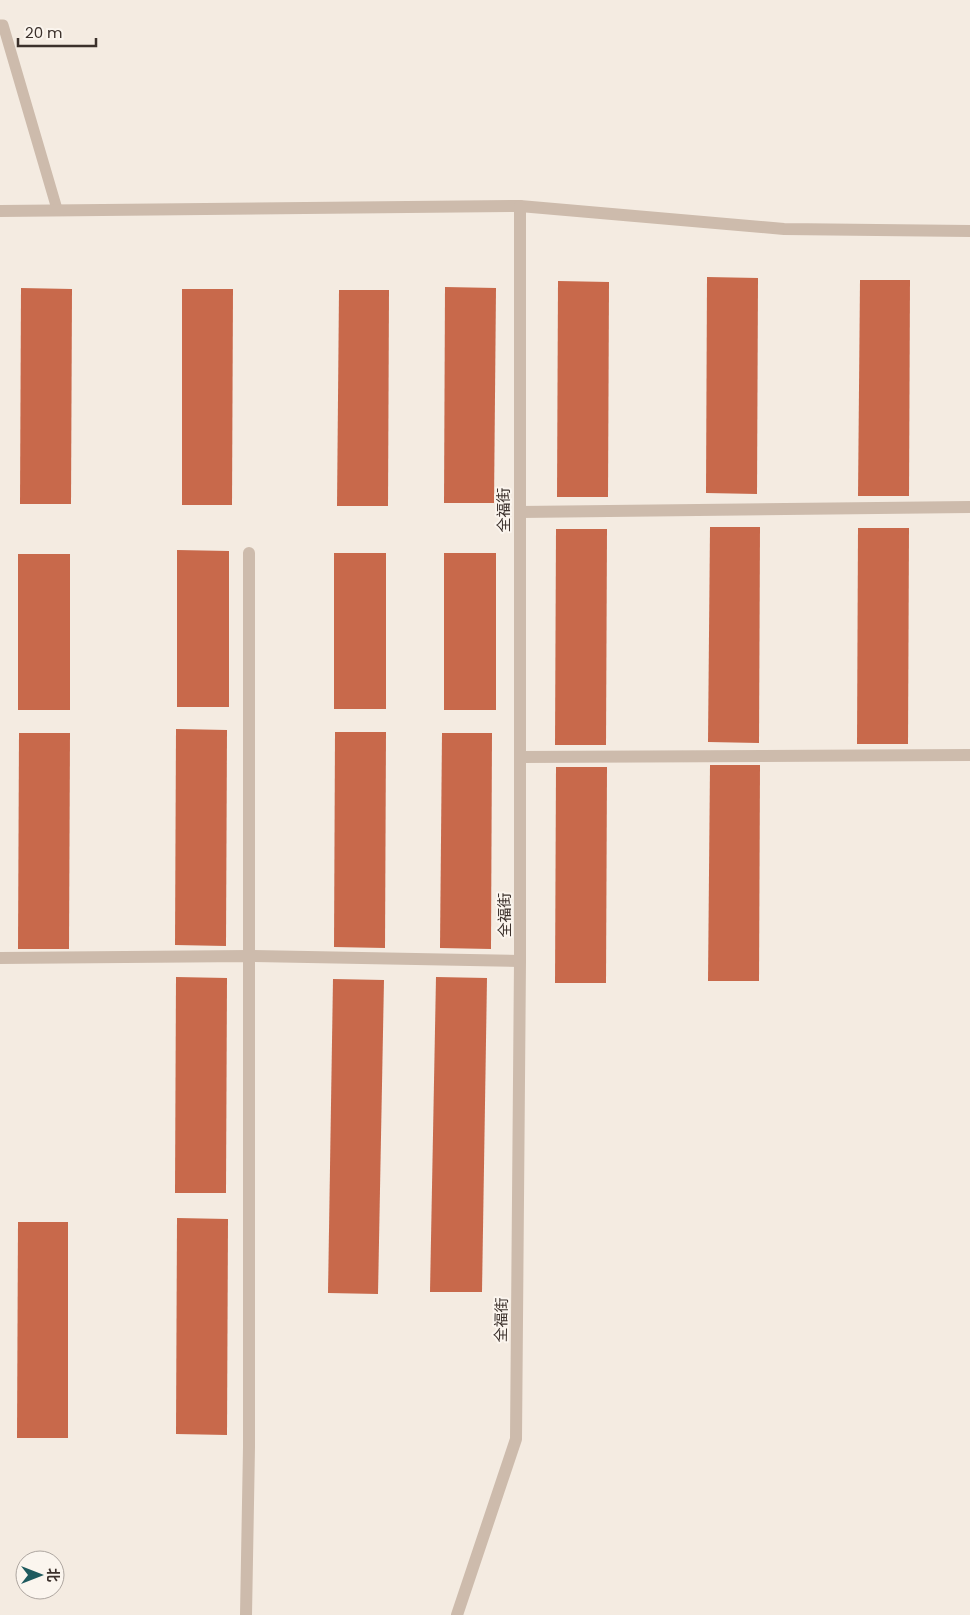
<svg xmlns="http://www.w3.org/2000/svg" width="970" height="1615" font-family="Poppins,'Noto Sans SC',sans-serif">
  <rect width="100%" height="100%" fill="#f4ebe1"/>
  <g fill="#c8694b">
    <polygon points="707,277 758,278 757,494 706,493"/>
    <polygon points="860,280 910,280 909,496 858,496"/>
    <polygon points="558,281 609,282 608,497 557,497"/>
    <polygon points="445,287 496,288 494,503 444,503"/>
    <polygon points="21,288 72,289 71,504 20,504"/>
    <polygon points="182,289 233,289 232,505 182,505"/>
    <polygon points="339,290 389,290 388,506 337,506"/>
    <polygon points="710,527 760,527 759,743 708,742"/>
    <polygon points="858,528 909,528 908,744 857,744"/>
    <polygon points="556,529 607,529 606,745 555,745"/>
    <polygon points="177,550 229,551 229,707 177,707"/>
    <rect x="334" y="553" width="52" height="156"/>
    <rect x="444" y="553" width="52" height="157"/>
    <rect x="18" y="554" width="52" height="156"/>
    <polygon points="176,729 227,730 226,946 175,945"/>
    <polygon points="335,732 386,732 385,948 334,947"/>
    <polygon points="19,733 70,733 69,949 18,949"/>
    <polygon points="442,733 492,733 491,949 440,948"/>
    <polygon points="710,765 760,765 759,981 708,981"/>
    <polygon points="556,767 607,767 606,983 555,983"/>
    <polygon points="176,977 227,978 226,1193 175,1193"/>
    <polygon points="436,977 487,978 482,1292 430,1292"/>
    <polygon points="333,979 384,980 378,1294 328,1293"/>
    <polygon points="177,1218 228,1219 227,1435 176,1434"/>
    <polygon points="18,1222 68,1222 68,1438 17,1438"/>
  </g>
  <g fill="none" stroke-linecap="round" stroke-linejoin="round">
    <polyline stroke="#cdbbac" stroke-width="11" points="0,25 3,25 57,209"/>
    <g stroke="#cdbbac" stroke-width="12">
      <polyline points="0,211 520,206 784,229 970,231"/>
      <polyline points="520,512 970,507"/>
      <polyline points="520,757 970,755"/>
      <polyline points="0,958 249,956 520,961"/>
      <polyline points="246,1615 249,1447 249,553"/>
      <polyline points="457,1615 516,1439 520,961 520,206"/>
    </g>
  </g>
  <g text-anchor="middle" dominant-baseline="central" stroke-width="4" stroke-linejoin="round" paint-order="stroke">
    <g font-size="15" fill="#3b302b" stroke="#fbf5ee">
      <text transform="translate(503 510) rotate(-90)">全福街</text>
      <text transform="translate(504 915) rotate(-90)">全福街</text>
      <text transform="translate(501 1320) rotate(-89)">全福街</text>
    </g>
  </g>
  <g transform="translate(40 1575) rotate(90)"><circle r="24" fill="#fbf5ee" stroke="#aea6a0"/>
  <path d="M0-4L9 19L0 12L-9 19Z" fill="#1f5a5e"/>
  <text y="-8" font-size="14" font-weight="bold" text-anchor="middle" fill="#3b302b">北</text>
  </g>
  <path d="M18 38v8h78v-8" fill="none" stroke="#3b302b" stroke-width="2.5"/>
  <text x="25" y="38" font-size="15" fill="#3b302b" stroke="#fbf5ee" stroke-width="4" paint-order="stroke">20 m</text>
</svg>
